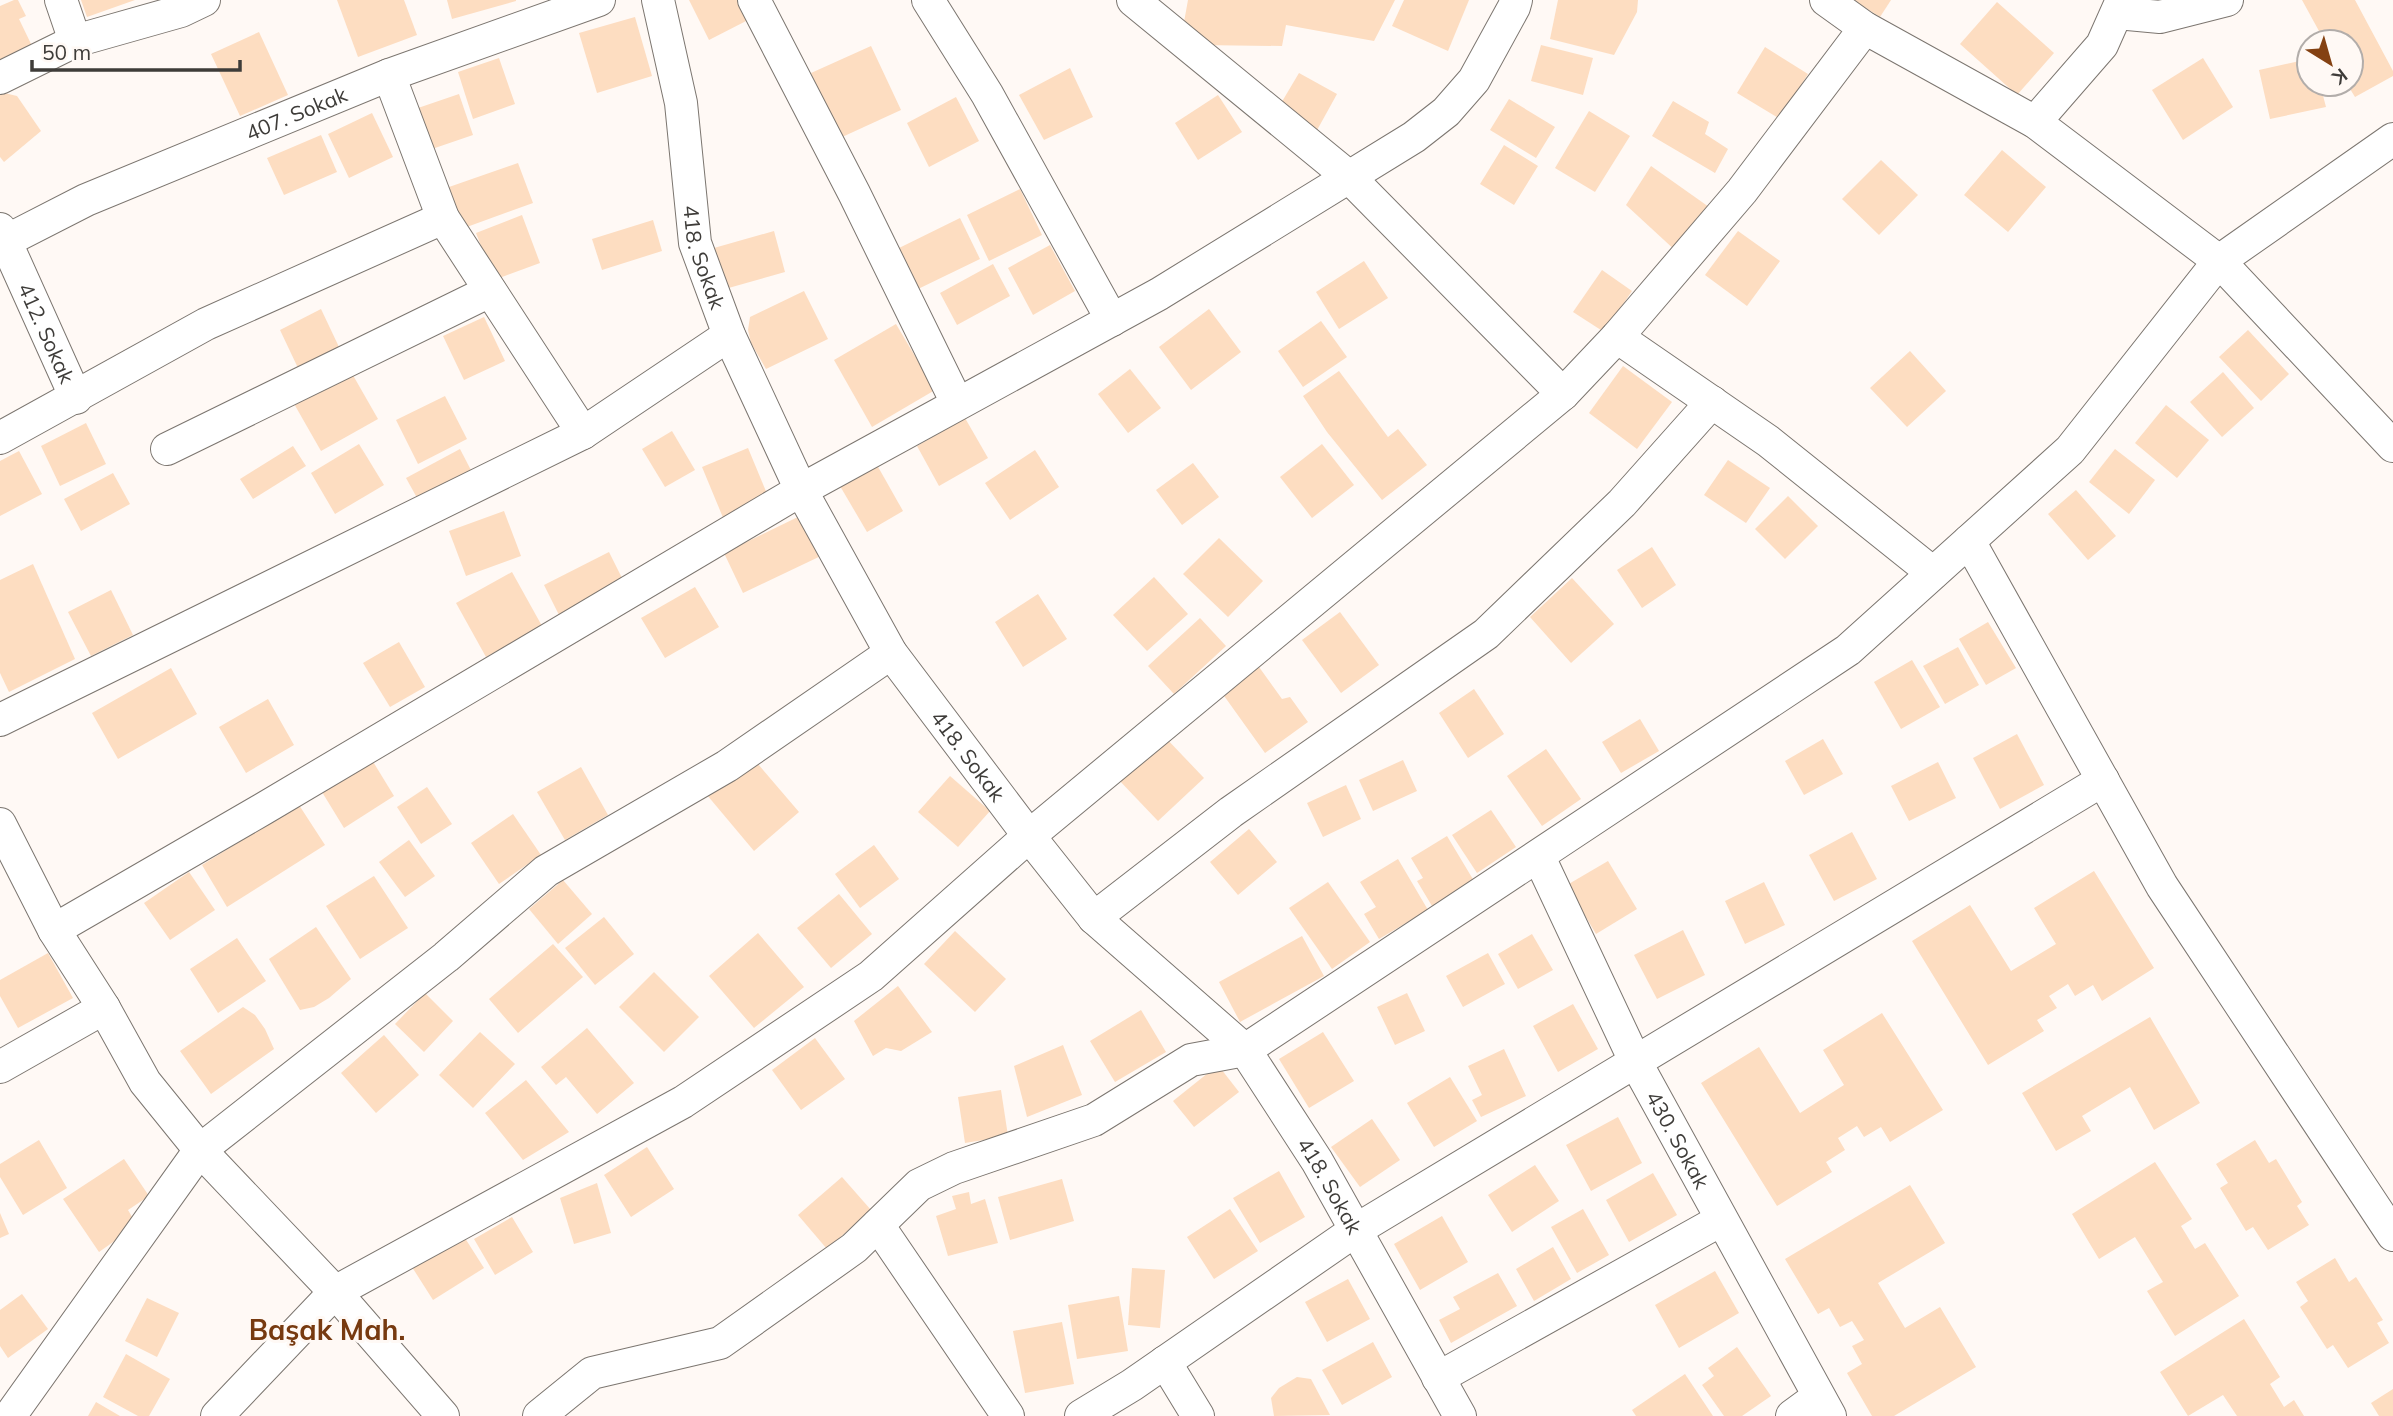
<svg xmlns="http://www.w3.org/2000/svg" width="2393" height="1416" font-family="Mulish,sans-serif">
  <rect width="100%" height="100%" fill="#fff9f5"/>
  <g fill="#fdddc1">
    <polygon points="14,0 18,0 26,16 19,19 32,46 0,60 0,6"/>
    <polygon points="81,0 135,0 87,17"/>
    <polygon points="337,0 404,0 417,35 358,57"/>
    <polygon points="447,0 516,0 516,1 452,19"/>
    <polygon points="689,0 740,0 750,19 709,40"/>
    <polygon points="1188,0 1395,0 1374,41 1286,25 1282,46 1199,45 1182,33"/>
    <polygon points="1404,0 1469,0 1448,51 1392,26"/>
    <polygon points="1558,0 1638,0 1637,12 1614,55 1550,39"/>
    <polygon points="1853,0 1891,0 1880,17"/>
    <polygon points="2302,0 2355,0 2393,71 2393,76 2355,97 2347,84 2351,84 2351,42 2325,42"/>
    <polygon points="1997,2 2054,53 2017,95 1960,44"/>
    <polygon points="635,17 652,76 597,93 579,33"/>
    <polygon points="259,32 288,95 240,116 211,54"/>
    <polygon points="1541,45 1593,58 1583,95 1531,81"/>
    <polygon points="871,46 901,110 840,138 811,73"/>
    <polygon points="1765,47 1808,74 1780,119 1737,93"/>
    <polygon points="499,58 515,104 473,119 458,72"/>
    <polygon points="2203,58 2233,107 2183,140 2152,90"/>
    <polygon points="2309,59 2309,84 2320,84 2326,107 2270,119 2259,70"/>
    <polygon points="1070,68 1093,117 1044,140 1019,95"/>
    <polygon points="1299,73 1337,94 1316,132 1277,110"/>
    <polygon points="0,92 17,96 41,131 4,162 0,157"/>
    <polygon points="459,94 473,135 432,149 418,108"/>
    <polygon points="1218,95 1242,132 1198,160 1175,123"/>
    <polygon points="956,97 979,141 929,167 907,123"/>
    <polygon points="1509,99 1555,127 1536,158 1490,130"/>
    <polygon points="1673,101 1709,122 1705,134 1728,149 1715,173 1652,136"/>
    <polygon points="1589,111 1630,136 1595,192 1555,168"/>
    <polygon points="372,113 393,157 349,178 328,134"/>
    <polygon points="321,135 337,172 284,195 267,158"/>
    <polygon points="1504,145 1538,166 1514,205 1480,184"/>
    <polygon points="2002,150 2046,187 2008,232 1964,195"/>
    <polygon points="1881,160 1918,195 1879,235 1842,199"/>
    <polygon points="518,163 533,203 464,228 449,187"/>
    <polygon points="1651,166 1709,207 1677,252 1626,205"/>
    <polygon points="1020,189 1042,235 989,261 967,215"/>
    <polygon points="522,215 540,263 494,280 476,233"/>
    <polygon points="960,218 980,259 916,290 897,249"/>
    <polygon points="653,220 662,251 602,270 592,239"/>
    <polygon points="774,231 785,272 725,289 714,248"/>
    <polygon points="1738,231 1780,261 1747,306 1705,275"/>
    <polygon points="1050,245 1075,291 1033,315 1008,268"/>
    <polygon points="1364,261 1388,298 1339,329 1316,292"/>
    <polygon points="993,264 1010,296 957,325 940,293"/>
    <polygon points="1602,270 1632,291 1604,332 1573,312"/>
    <polygon points="804,291 828,339 766,369 751,343 748,330 750,317"/>
    <polygon points="321,309 339,347 298,368 280,330"/>
    <polygon points="1209,309 1241,352 1191,390 1159,347"/>
    <polygon points="484,317 505,361 464,380 443,336"/>
    <polygon points="1321,321 1347,357 1303,387 1278,351"/>
    <polygon points="896,324 935,390 872,427 834,360"/>
    <polygon points="2248,330 2289,374 2261,401 2219,357"/>
    <polygon points="1910,351 1946,391 1907,427 1870,388"/>
    <polygon points="1623,366 1672,402 1637,449 1589,413"/>
    <polygon points="1130,369 1161,408 1128,433 1098,394"/>
    <polygon points="350,370 378,419 321,451 293,402"/>
    <polygon points="1339,371 1388,437 1398,429 1427,465 1382,500 1327,432 1303,396"/>
    <polygon points="2223,372 2254,408 2222,437 2190,402"/>
    <polygon points="445,396 467,439 418,464 396,420"/>
    <polygon points="2166,405 2209,440 2177,478 2135,443"/>
    <polygon points="965,418 988,458 939,486 917,446"/>
    <polygon points="86,423 106,464 60,486 41,446"/>
    <polygon points="672,431 695,470 665,487 642,449"/>
    <polygon points="359,444 384,485 335,514 311,473"/>
    <polygon points="1322,444 1354,485 1312,518 1280,477"/>
    <polygon points="293,446 306,466 253,499 240,479"/>
    <polygon points="748,448 770,501 724,520 702,467"/>
    <polygon points="460,449 474,476 421,505 406,478"/>
    <polygon points="2115,449 2155,480 2129,514 2089,482"/>
    <polygon points="1035,450 1059,487 1010,520 985,483"/>
    <polygon points="19,451 42,494 0,516 0,461"/>
    <polygon points="1728,460 1770,488 1746,523 1704,495"/>
    <polygon points="1193,463 1219,497 1182,525 1156,490"/>
    <polygon points="877,465 903,511 867,532 840,486"/>
    <polygon points="113,473 130,504 81,531 64,499"/>
    <polygon points="2076,490 2116,536 2088,560 2048,514"/>
    <polygon points="1788,496 1818,526 1785,559 1755,529"/>
    <polygon points="504,511 521,556 466,576 449,531"/>
    <polygon points="806,513 825,554 743,593 724,553"/>
    <polygon points="1219,538 1263,581 1228,617 1183,574"/>
    <polygon points="1652,547 1676,585 1642,608 1617,570"/>
    <polygon points="609,552 626,586 561,619 544,585"/>
    <polygon points="33,564 75,659 9,692 0,673 0,580"/>
    <polygon points="512,572 542,626 486,657 456,603"/>
    <polygon points="1154,577 1188,614 1147,651 1113,615"/>
    <polygon points="1572,578 1614,624 1571,663 1530,617"/>
    <polygon points="695,587 719,627 665,658 641,618"/>
    <polygon points="111,590 133,635 91,656 68,612"/>
    <polygon points="1038,594 1067,639 1023,667 995,622"/>
    <polygon points="1340,612 1379,665 1341,693 1302,640"/>
    <polygon points="1200,618 1226,646 1174,694 1148,666"/>
    <polygon points="1988,622 2016,668 1986,685 1959,639"/>
    <polygon points="399,642 425,687 390,707 363,663"/>
    <polygon points="1958,647 1979,685 1945,704 1923,666"/>
    <polygon points="1912,660 1940,707 1901,729 1874,682"/>
    <polygon points="1259,667 1282,699 1290,697 1308,722 1265,753 1222,693"/>
    <polygon points="171,668 197,714 118,759 92,713"/>
    <polygon points="1474,689 1504,734 1468,758 1439,713"/>
    <polygon points="268,699 294,745 246,773 219,727"/>
    <polygon points="1640,719 1659,751 1621,773 1602,742"/>
    <polygon points="2017,734 2044,785 2000,809 1973,758"/>
    <polygon points="1163,735 1204,778 1158,821 1117,778"/>
    <polygon points="1823,739 1843,774 1804,795 1785,761"/>
    <polygon points="1546,749 1581,799 1542,826 1507,776"/>
    <polygon points="752,757 799,812 754,851 707,795"/>
    <polygon points="372,760 394,796 344,828 322,792"/>
    <polygon points="1403,760 1417,791 1373,811 1359,780"/>
    <polygon points="1938,762 1956,798 1909,821 1891,786"/>
    <polygon points="581,767 608,815 565,840 537,792"/>
    <polygon points="950,776 990,811 958,847 918,812"/>
    <polygon points="1346,785 1361,819 1323,837 1307,803"/>
    <polygon points="427,787 452,824 421,844 397,807"/>
    <polygon points="299,805 325,845 227,907 202,865"/>
    <polygon points="1491,810 1516,847 1477,873 1452,835"/>
    <polygon points="513,814 541,855 499,884 471,843"/>
    <polygon points="1249,829 1277,862 1238,895 1210,862"/>
    <polygon points="1852,832 1877,879 1834,901 1809,855"/>
    <polygon points="1447,836 1474,881 1432,906 1417,881 1423,878 1411,858"/>
    <polygon points="409,840 435,876 405,897 379,862"/>
    <polygon points="874,845 899,879 860,908 835,874"/>
    <polygon points="1398,859 1428,910 1379,939 1364,914 1376,907 1360,882"/>
    <polygon points="1608,861 1637,909 1596,934 1567,885"/>
    <polygon points="2094,871 2154,968 2102,1001 2093,985 2075,996 2068,984 2049,996 2057,1008 2037,1020 2044,1031 1988,1065 1912,941 1970,905 2011,971 2056,944 2034,908"/>
    <polygon points="189,872 215,910 170,940 144,903"/>
    <polygon points="374,876 408,928 360,959 326,906"/>
    <polygon points="563,880 592,914 558,944 529,909"/>
    <polygon points="1328,882 1370,942 1332,969 1289,908"/>
    <polygon points="1764,882 1785,925 1745,944 1725,901"/>
    <polygon points="839,894 872,934 831,968 797,928"/>
    <polygon points="604,917 634,954 595,985 565,948"/>
    <polygon points="316,927 351,979 329,998 314,1007 300,1010 269,959"/>
    <polygon points="1683,930 1705,975 1657,999 1634,955"/>
    <polygon points="955,931 1006,979 975,1012 924,964"/>
    <polygon points="758,933 804,987 754,1028 709,976"/>
    <polygon points="1532,934 1553,970 1518,989 1498,954"/>
    <polygon points="1302,936 1324,976 1240,1022 1219,982"/>
    <polygon points="237,938 266,981 218,1013 190,969"/>
    <polygon points="553,944 583,977 518,1033 489,999"/>
    <polygon points="48,953 73,998 18,1028 0,996 0,980"/>
    <polygon points="1488,953 1505,984 1463,1007 1446,976"/>
    <polygon points="654,972 699,1017 664,1052 619,1007"/>
    <polygon points="898,986 932,1032 901,1051 886,1048 873,1056 854,1021"/>
    <polygon points="425,993 453,1021 424,1052 395,1024"/>
    <polygon points="1407,993 1425,1031 1395,1045 1377,1007"/>
    <polygon points="1573,1004 1598,1049 1558,1072 1533,1026"/>
    <polygon points="243,1007 255,1015 265,1029 274,1049 211,1094 180,1051"/>
    <polygon points="1141,1010 1166,1052 1115,1082 1090,1041"/>
    <polygon points="1882,1013 1943,1110 1890,1142 1881,1127 1864,1137 1857,1126 1838,1138 1845,1150 1826,1162 1832,1172 1777,1206 1701,1083 1759,1047 1800,1113 1844,1085 1823,1050"/>
    <polygon points="2150,1017 2200,1103 2154,1130 2130,1087 2082,1116 2091,1131 2056,1151 2022,1093"/>
    <polygon points="587,1028 634,1083 597,1114 566,1077 556,1085 541,1067"/>
    <polygon points="480,1032 515,1064 473,1108 439,1075"/>
    <polygon points="1323,1032 1354,1081 1309,1108 1279,1059"/>
    <polygon points="384,1035 419,1075 376,1113 341,1073"/>
    <polygon points="815,1038 845,1079 801,1110 772,1070"/>
    <polygon points="1063,1045 1082,1095 1027,1117 1014,1066"/>
    <polygon points="1504,1049 1526,1096 1481,1117 1472,1100 1482,1095 1468,1066"/>
    <polygon points="1218,1065 1239,1092 1194,1127 1173,1101"/>
    <polygon points="1450,1077 1477,1121 1434,1147 1407,1103"/>
    <polygon points="526,1080 569,1132 523,1160 485,1113"/>
    <polygon points="1001,1090 1008,1136 965,1143 958,1097"/>
    <polygon points="1618,1117 1642,1163 1591,1191 1566,1145"/>
    <polygon points="1372,1119 1400,1160 1360,1187 1331,1147"/>
    <polygon points="39,1140 67,1188 23,1215 0,1177 0,1164"/>
    <polygon points="2255,1140 2269,1163 2276,1159 2302,1202 2297,1206 2309,1225 2268,1250 2253,1227 2246,1231 2220,1188 2228,1183 2216,1164"/>
    <polygon points="647,1147 674,1189 631,1217 604,1175"/>
    <polygon points="124,1159 149,1196 128,1210 135,1222 123,1235 99,1252 63,1199"/>
    <polygon points="2155,1162 2192,1219 2181,1226 2195,1249 2205,1243 2239,1296 2175,1336 2147,1291 2163,1282 2135,1237 2099,1259 2072,1214"/>
    <polygon points="1535,1165 1559,1201 1512,1232 1488,1195"/>
    <polygon points="1279,1171 1305,1217 1260,1243 1233,1198"/>
    <polygon points="1653,1173 1677,1215 1629,1242 1606,1200"/>
    <polygon points="842,1177 871,1210 827,1249 798,1215"/>
    <polygon points="1062,1179 1074,1221 1010,1240 998,1197"/>
    <polygon points="597,1183 611,1233 574,1244 560,1198"/>
    <polygon points="1910,1185 1945,1243 1878,1283 1905,1328 1940,1307 1976,1367 1894,1416 1872,1416 1847,1373 1862,1364 1852,1346 1864,1340 1852,1321 1840,1327 1829,1308 1818,1314 1785,1259"/>
    <polygon points="969,1192 971,1204 985,1199 998,1243 948,1256 936,1216 956,1209 952,1196"/>
    <polygon points="1230,1209 1258,1251 1214,1279 1187,1237"/>
    <polygon points="1583,1209 1609,1255 1577,1273 1551,1227"/>
    <polygon points="0,1213 9,1234 0,1238"/>
    <polygon points="1442,1216 1468,1262 1420,1290 1394,1244"/>
    <polygon points="512,1217 533,1252 495,1275 474,1239"/>
    <polygon points="463,1235 484,1268 433,1300 412,1267"/>
    <polygon points="1553,1247 1571,1279 1534,1301 1516,1269"/>
    <polygon points="2335,1258 2349,1282 2356,1277 2383,1320 2377,1323 2389,1343 2348,1368 2333,1345 2327,1349 2300,1307 2308,1301 2296,1282"/>
    <polygon points="1132,1268 1165,1270 1160,1328 1128,1325"/>
    <polygon points="1715,1271 1739,1313 1679,1348 1655,1305"/>
    <polygon points="1498,1273 1517,1306 1451,1343 1439,1320 1460,1309 1453,1297"/>
    <polygon points="1348,1279 1370,1319 1327,1342 1305,1302"/>
    <polygon points="22,1294 48,1329 8,1358 0,1346 0,1310"/>
    <polygon points="1119,1296 1128,1351 1077,1359 1068,1305"/>
    <polygon points="147,1298 179,1313 157,1357 125,1341"/>
    <polygon points="2244,1319 2280,1377 2270,1384 2284,1407 2294,1400 2304,1416 2237,1416 2223,1395 2188,1416 2160,1372"/>
    <polygon points="1062,1322 1074,1384 1025,1393 1013,1331"/>
    <polygon points="1373,1342 1392,1377 1342,1405 1322,1370"/>
    <polygon points="1737,1347 1771,1396 1742,1416 1724,1416 1702,1385 1714,1376 1708,1368"/>
    <polygon points="126,1354 170,1379 149,1416 138,1416 103,1397"/>
    <polygon points="1685,1374 1713,1416 1636,1416 1632,1410"/>
    <polygon points="1297,1377 1311,1379 1330,1415 1274,1416 1271,1398 1279,1388"/>
    <polygon points="2393,1389 2393,1416 2379,1416 2371,1403"/>
    <polygon points="96,1402 120,1416 88,1416"/>
  </g>
  <g fill="none" stroke-linecap="round" stroke-linejoin="round">
    <g stroke="#7c7670" stroke-width="34">
      <g id="minor">
        <polyline points="61,0 75,41"/>
        <path id="s1" d="M658,0L681,103L695,243L729,335L801,490L891,653L1029,836L1094,918L1245,1050L1317,1161L1460,1416"/>
        <polyline points="754,0 854,193 957,403"/>
        <polyline points="928,0 987,94 1112,320"/>
        <polyline points="1133,0 1349,177 1563,394"/>
        <polyline points="1826,0 1865,28 2035,122 2219,261 2393,446"/>
        <polyline points="2117,13 2160,17 2227,0"/>
        <polyline points="389,75 443,218 583,433"/>
        <polyline points="0,78 75,41 181,11 204,0"/>
        <polyline points="2035,122 2102,45 2122,0"/>
        <path id="s2" d="M0,229L76,398"/>
        <path id="s3" d="M0,244L86,200L389,75L599,0"/>
        <polyline points="1617,337 1768,441 1933,573"/>
        <polyline points="0,438 206,324 443,218"/>
        <polyline points="167,449 490,291"/>
        <polyline points="1969,541 2162,886 2393,1235"/>
        <polyline points="0,720 583,433 729,335"/>
        <polyline points="0,824 54,930 104,1008 145,1082 200,1150 335,1292 443,1416"/>
        <path id="s4" d="M1539,857L1635,1061L1830,1416"/>
        <polyline points="1094,918 1231,812 1486,634 1622,503 1712,402"/>
        <polyline points="54,930 263,809 801,490 1159,294 1414,137 1446,112 1474,80 1514,7 1516,0"/>
        <polyline points="0,1067 104,1008"/>
        <polyline points="878,1225 1008,1416"/>
        <polyline points="1165,1362 1198,1416"/>
        <polyline points="1438,1378 1721,1220"/>
        <polyline points="10,1416 200,1150 446,957 546,871 727,766 891,653"/>
        <polyline points="217,1416 335,1292 683,1102 871,976 1029,836 1563,394 1617,337 1742,191 1865,28"/>
        <polyline points="539,1416 592,1373 720,1343 854,1248 919,1185 954,1168 1094,1120 1191,1060 1245,1050 1848,650 2070,450 2219,261 2393,139"/>
        <polyline points="1081,1416 1132,1385 1356,1230 2103,780"/>
        <polyline points="1792,1416 1818,1397"/>
      </g>
    </g>
    <use href="#minor" stroke="#fff" stroke-width="32"/>
  </g>
  <g text-anchor="middle" dominant-baseline="central" stroke-width="6" stroke-linejoin="round" paint-order="stroke">
    <g font-size="21" fill="#3e3c39" stroke="#fff9f5">
      <text stroke="none"><textPath href="#s3" startOffset="324">407. Sokak</textPath></text>
      <text stroke="none"><textPath href="#s1" startOffset="262">418. Sokak</textPath></text>
      <text stroke="none"><textPath href="#s2" startOffset="114">412. Sokak</textPath></text>
      <text stroke="none"><textPath href="#s1" startOffset="830">418. Sokak</textPath></text>
      <text stroke="none"><textPath href="#s4" startOffset="315">430. Sokak</textPath></text>
      <text stroke="none"><textPath href="#s1" startOffset="1396">418. Sokak</textPath></text>
    </g>
    <g font-size="28" font-weight="bold" fill="#773a10" stroke="#fff9f5">
      <text x="327" y="1329">Başak Mah.</text>
    </g>
  </g>
  <g transform="translate(2330 63) rotate(143)"><circle r="33" fill="#fff9f5" stroke="#b2adaa" stroke-width="2"/>
  <path d="M0-5L12 26L0 18L-12 26Z" fill="#844112"/>
  <text y="-10" font-size="19" font-weight="bold" text-anchor="middle" fill="#3e3c39">K</text>
  </g>
  <path d="M32 60v10h208v-10" fill="none" stroke="#3e3c39" stroke-width="3.5"/>
  <text x="42" y="60" font-size="21" fill="#3e3c39" stroke="#fff9f5" stroke-width="5" paint-order="stroke">50 m</text>
</svg>
